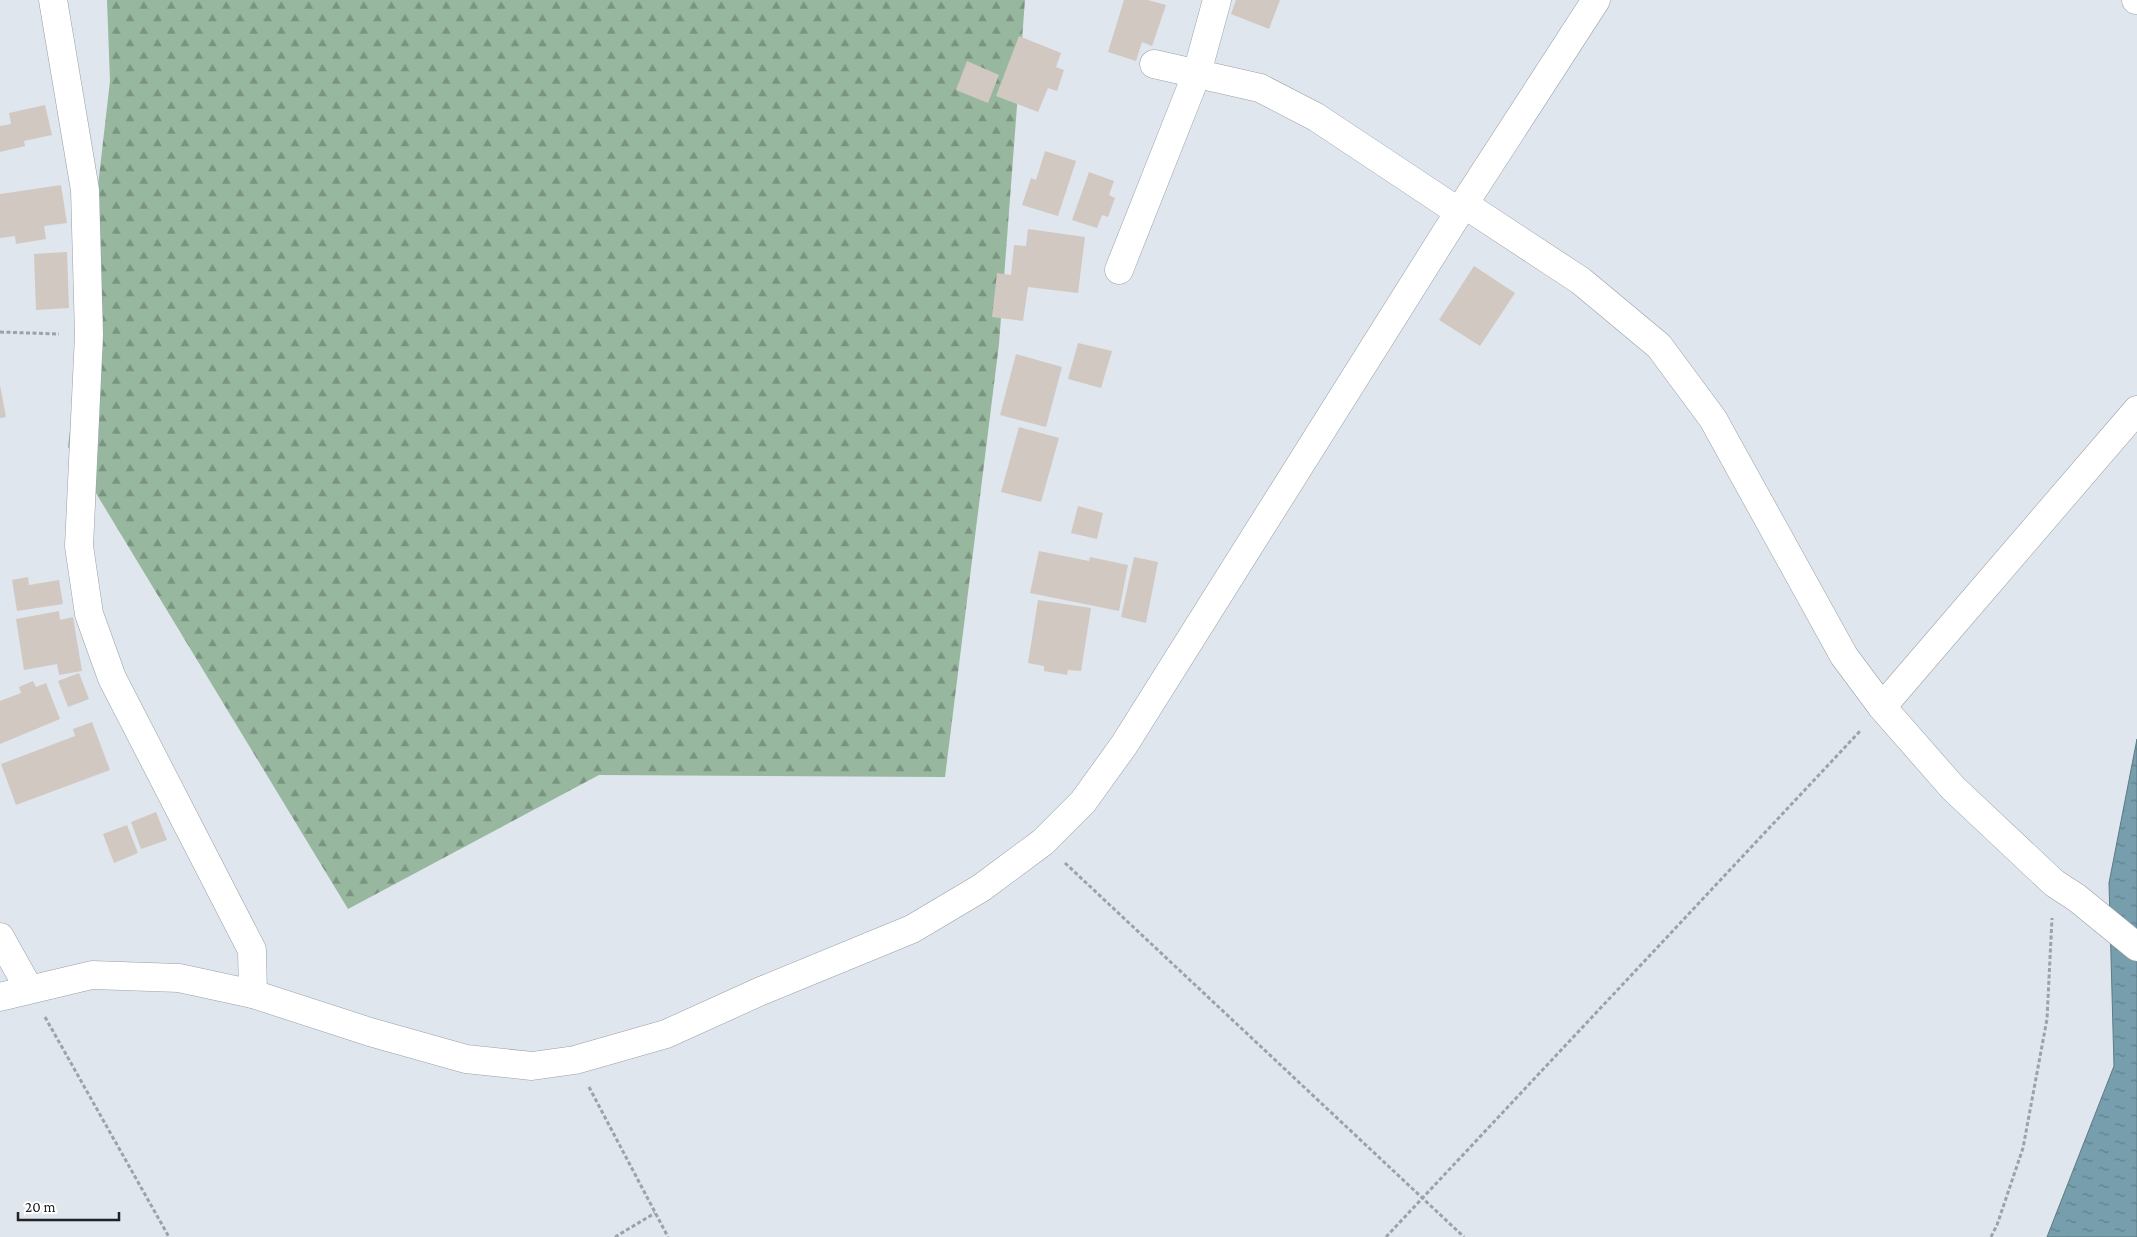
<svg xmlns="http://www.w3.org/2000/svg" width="2137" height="1237" font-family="'Crimson Pro',serif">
  <defs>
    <pattern id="forest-firs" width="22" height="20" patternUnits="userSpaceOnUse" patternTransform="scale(1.25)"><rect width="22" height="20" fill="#97b79e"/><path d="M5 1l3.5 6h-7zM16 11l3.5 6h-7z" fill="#7b9481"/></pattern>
    <pattern id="water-ripples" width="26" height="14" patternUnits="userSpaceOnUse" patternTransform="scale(1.25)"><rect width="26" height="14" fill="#769ead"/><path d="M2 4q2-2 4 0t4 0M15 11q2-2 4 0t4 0" fill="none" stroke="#60808d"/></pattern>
  </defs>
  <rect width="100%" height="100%" fill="#dfe6ee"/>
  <polygon fill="url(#forest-firs)" points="107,0 1025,0 999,344 945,777 599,775 348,909 68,447 110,81"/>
  <polygon fill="url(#water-ripples)" stroke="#5c7984" points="2137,739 2137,1237 2047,1237 2114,1066 2109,883"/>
  <g fill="#d1c8c1">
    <polygon points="1124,0 1148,0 1166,5 1152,46 1142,42 1136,61 1108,52"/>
    <polygon points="1236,0 1280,0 1269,29 1231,14"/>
    <polygon points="1019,36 1061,53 1056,67 1064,70 1057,91 1048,88 1038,112 996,96"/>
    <polygon points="967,61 999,75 988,103 956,90"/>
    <polygon points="45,105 52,135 24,141 25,146 0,152 0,126 11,124 9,113"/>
    <polygon points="1045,151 1076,161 1058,216 1022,205 1031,178 1036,180"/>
    <polygon points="1089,172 1114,181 1109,195 1115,198 1108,217 1102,215 1097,228 1072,220"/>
    <polygon points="61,185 67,223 44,226 46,239 16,244 15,236 0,238 0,194"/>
    <polygon points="1028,229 1085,237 1078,293 1028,287 1023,321 992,317 997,273 1011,275 1014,245 1026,246"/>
    <polygon points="67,252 69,308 36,310 34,254"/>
    <polygon points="1474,266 1515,293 1480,346 1439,320"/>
    <polygon points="1078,343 1112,351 1101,388 1068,379"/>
    <polygon points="1016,354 1062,367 1046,427 1000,415"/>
    <polygon points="0,385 6,417 0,418"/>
    <polygon points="1019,427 1059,438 1041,502 1001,492"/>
    <polygon points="1078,506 1103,513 1097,539 1071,533"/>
    <polygon points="1039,551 1089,561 1090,557 1128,565 1119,611 1030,593"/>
    <polygon points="1134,557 1158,562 1146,623 1121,617"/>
    <polygon points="28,577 29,585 59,580 63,604 17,611 12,580"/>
    <polygon points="1038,600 1091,608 1081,671 1068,670 1067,675 1044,671 1044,666 1028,663"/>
    <polygon points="59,611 60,620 73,617 82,671 59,675 57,664 24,670 16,619"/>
    <polygon points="79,673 89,699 68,707 58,681"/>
    <polygon points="33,681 36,687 46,683 60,719 0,744 0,701 21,693 19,687"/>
    <polygon points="92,722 110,770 16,805 1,764 75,736 73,729"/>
    <polygon points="156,812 167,840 141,849 131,822"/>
    <polygon points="127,825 138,853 114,863 103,834"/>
  </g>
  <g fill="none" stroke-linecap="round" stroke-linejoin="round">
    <g stroke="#999fa7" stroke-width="29">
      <g id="street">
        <polyline points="53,0 85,190 89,335 79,546 89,614 112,678 252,950 253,994"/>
        <polyline points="2136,0 2137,0"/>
        <polyline points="1154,64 1260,88 1316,117 1459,212"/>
        <polyline points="1119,270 1197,73 1217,0"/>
        <polyline points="1882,707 2137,410"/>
        <polyline points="0,937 29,989"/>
      </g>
    </g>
    <g stroke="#999fa7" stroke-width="29">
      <g id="secondary">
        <polyline points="1464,204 1581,281 1659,346 1713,419 1844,656 1882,707 1953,788 2054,883 2077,898 2137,947"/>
        <polyline points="0,997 92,975 179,978 253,994 370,1032 466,1059 532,1066 575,1060 666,1034 761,991 912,929 981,888 1043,842 1083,802 1124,745 1464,204 1596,0"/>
      </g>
    </g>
    <g stroke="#9da2a8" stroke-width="3" stroke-dasharray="4 2.5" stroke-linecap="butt">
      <polyline points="0,332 59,334"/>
      <polyline points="1065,863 1464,1237"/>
      <polyline points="45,1017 169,1237"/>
      <polyline points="589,1087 668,1237"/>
      <polyline points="615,1237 655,1213"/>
      <polyline points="1386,1237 1861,730"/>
      <polyline points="1991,1237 1997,1225 2023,1148 2047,1019 2052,918"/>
    </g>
    <use href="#street" stroke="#fff" stroke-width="28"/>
    <use href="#secondary" stroke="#fff" stroke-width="28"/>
  </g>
  <path d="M18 1212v8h101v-8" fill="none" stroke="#202225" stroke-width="2.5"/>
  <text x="25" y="1212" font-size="15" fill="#202225" stroke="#ffffff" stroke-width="4" paint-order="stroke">20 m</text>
</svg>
